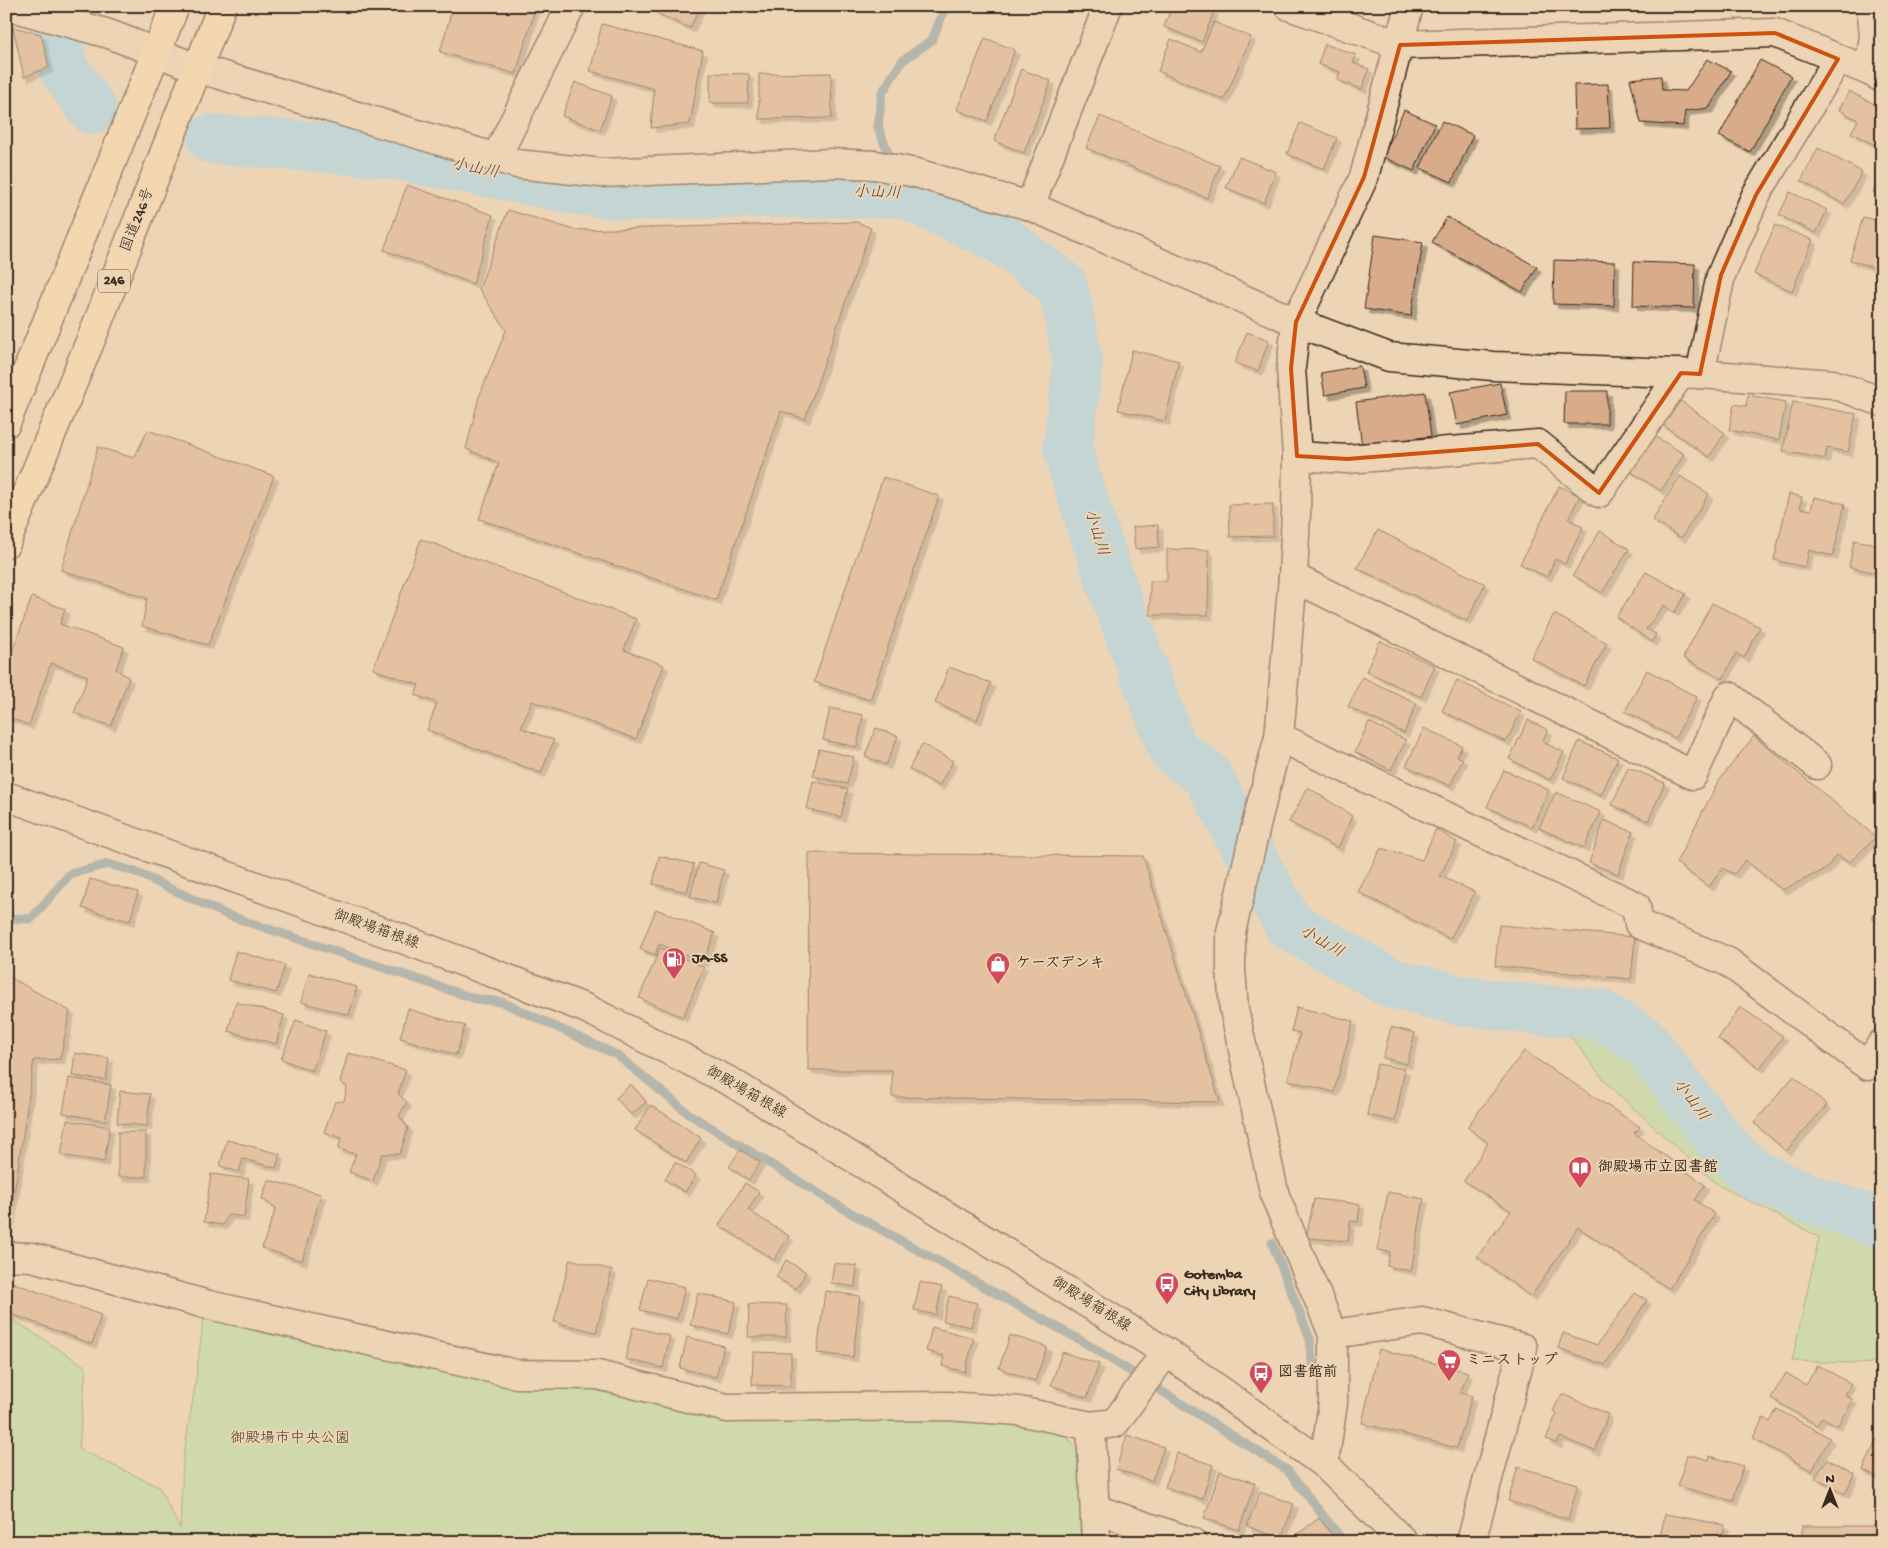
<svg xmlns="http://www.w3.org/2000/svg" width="1888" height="1548" font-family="'Gochi Hand','Klee One',sans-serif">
  <defs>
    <filter id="shadow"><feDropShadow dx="4.5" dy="4.5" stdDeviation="0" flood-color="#0004"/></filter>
  </defs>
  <rect width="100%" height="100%" fill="#ecd4b4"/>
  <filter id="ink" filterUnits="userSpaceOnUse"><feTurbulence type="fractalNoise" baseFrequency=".02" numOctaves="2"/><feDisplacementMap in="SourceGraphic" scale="10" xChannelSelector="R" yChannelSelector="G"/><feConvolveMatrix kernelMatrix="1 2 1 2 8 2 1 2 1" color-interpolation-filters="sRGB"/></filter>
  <g filter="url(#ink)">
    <g fill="#abdfa2" stroke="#738460">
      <polygon points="1389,965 1536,991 1645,1020 1769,1173 1882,1208 1882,1364 1792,1361 1819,1237 1718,1185 1607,1084 1572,1038"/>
      <polygon points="204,1314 502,1383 589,1389 660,1404 953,1417 1060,1427 1076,1448 1087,1488 1080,1518 1080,1542 6,1542 6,1315 86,1367 79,1449 159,1487 180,1529 183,1459 195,1386"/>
    </g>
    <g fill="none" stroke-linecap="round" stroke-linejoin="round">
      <g stroke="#7292a1" stroke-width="9">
        <polyline points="904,193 878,127 882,93 902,61 932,40 946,6"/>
        <polyline points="6,918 31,919 70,874 108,864 133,871 227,915 476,999 502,1002 617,1055 689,1114 844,1209 1082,1341 1287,1470 1344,1542"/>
        <polyline points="1272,1243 1310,1339 1313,1373"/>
      </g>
      <g stroke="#96d7f8" stroke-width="50">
        <polyline points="50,6 63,68 92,109"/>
        <polyline points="212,139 381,152 579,190 629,196 748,193 904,193 1003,240 1063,286 1078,362 1068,447 1077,481 1111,583 1173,750 1206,774 1289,925 1391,983 1457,1000 1527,1009 1599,1014 1644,1041 1680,1089 1727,1149 1756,1176 1810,1199 1882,1224"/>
      </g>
    </g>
    <g fill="#d8ab8a" stroke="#3b2a1e" filter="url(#shadow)">
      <polygon points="453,6 527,6 535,9 516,74 440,52"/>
      <polygon points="660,6 701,6 690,28 656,13"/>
      <polygon points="1172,6 1203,6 1214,11 1202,42 1164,27"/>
      <polygon points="1214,22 1251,37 1224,100 1158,71 1171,39 1201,52"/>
      <polygon points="602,24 703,51 690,124 651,128 654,89 590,71"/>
      <polygon points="13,27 41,34 49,67 24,77"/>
      <polygon points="985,38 1015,50 987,121 957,110"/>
      <polygon points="1325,44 1356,55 1353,63 1369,69 1362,89 1337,80 1340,72 1318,64"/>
      <polygon points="1707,59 1731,71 1709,108 1685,111 1683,126 1641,123 1630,79 1661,76 1662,90 1686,91"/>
      <polygon points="1760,60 1791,76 1750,152 1719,136"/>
      <polygon points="1021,69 1051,81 1024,153 994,141"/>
      <polygon points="710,73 749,74 748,103 710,103"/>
      <polygon points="831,73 832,118 759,119 759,74"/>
      <polygon points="575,82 612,96 600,130 562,116"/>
      <polygon points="1608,84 1610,128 1575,129 1574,85"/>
      <polygon points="1849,91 1882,108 1882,141 1879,147 1851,133 1858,120 1839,110"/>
      <polygon points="1404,110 1435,124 1414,171 1383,157"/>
      <polygon points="1100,116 1220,166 1207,198 1086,148"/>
      <polygon points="1442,121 1473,135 1452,182 1420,168"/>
      <polygon points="1300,123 1337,138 1324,169 1287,154"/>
      <polygon points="1818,148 1862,172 1844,204 1801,181"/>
      <polygon points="1239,157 1276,172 1264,203 1226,188"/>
      <polygon points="1882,169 1882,196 1873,192"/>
      <polygon points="407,185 493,215 473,284 384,250"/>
      <polygon points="1790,192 1827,210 1816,233 1779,215"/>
      <polygon points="508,210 575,230 857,222 871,228 805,419 781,411 716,600 479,519 499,463 466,449 479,397 506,330 479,289"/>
      <polygon points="1447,217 1537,267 1522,292 1432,242"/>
      <polygon points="1863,217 1882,222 1882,270 1850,260"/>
      <polygon points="1775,225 1813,240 1792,291 1754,274"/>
      <polygon points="1375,235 1423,242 1411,316 1364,309"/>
      <polygon points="1554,260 1615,262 1614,306 1553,304"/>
      <polygon points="1634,262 1695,264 1694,308 1633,306"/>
      <polygon points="1247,332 1269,340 1258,371 1235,363"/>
      <polygon points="1132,350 1179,361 1165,421 1118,410"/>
      <polygon points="1360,366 1364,388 1325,395 1321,373"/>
      <polygon points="1500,383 1507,415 1457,425 1450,392"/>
      <polygon points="1565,391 1607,391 1607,424 1564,424"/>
      <polygon points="1425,392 1431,436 1362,446 1356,402"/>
      <polygon points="1748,395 1786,402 1779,440 1729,430 1734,404 1746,406"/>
      <polygon points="1678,399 1725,433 1709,457 1660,423"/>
      <polygon points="1793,402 1856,414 1848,452 1827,448 1825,459 1783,451"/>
      <polygon points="148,430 274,476 208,645 142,626 147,598 61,570 98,447 134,458"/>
      <polygon points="1650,433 1684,454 1661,491 1627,469"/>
      <polygon points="1680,476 1709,494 1681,538 1652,520"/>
      <polygon points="883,477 939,496 870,700 814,682"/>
      <polygon points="1559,486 1580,496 1568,519 1583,527 1565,564 1555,559 1547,577 1520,564"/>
      <polygon points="1789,494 1802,497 1800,508 1811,510 1814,497 1845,504 1833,556 1809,550 1805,567 1774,560"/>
      <polygon points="1273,504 1273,536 1230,537 1229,505"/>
      <polygon points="1158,525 1159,547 1135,549 1133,527"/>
      <polygon points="1378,530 1485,584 1467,621 1357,568"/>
      <polygon points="1600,531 1629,549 1602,593 1573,575"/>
      <polygon points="421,539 636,619 624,650 664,665 636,739 532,701 521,728 554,740 541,773 427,730 437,703 415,695 419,685 373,669"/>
      <polygon points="1854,540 1882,545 1882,574 1849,567"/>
      <polygon points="1167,549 1209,550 1208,615 1150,615 1150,581 1167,581"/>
      <polygon points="1646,572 1686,594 1674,613 1664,605 1646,629 1656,634 1652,642 1616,617"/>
      <polygon points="32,597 65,609 60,624 124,647 116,669 129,678 111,726 74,713 88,676 51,663 29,725 6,717 6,668"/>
      <polygon points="1712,603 1760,627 1744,658 1736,653 1723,679 1683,658"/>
      <polygon points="1554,614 1607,643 1584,686 1531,658"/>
      <polygon points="1380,641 1435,666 1421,697 1366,671"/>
      <polygon points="949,667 991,683 977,720 935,703"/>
      <polygon points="1647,670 1697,697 1675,738 1625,711"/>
      <polygon points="1362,677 1417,703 1404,733 1348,707"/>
      <polygon points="1457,680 1521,712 1506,742 1442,711"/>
      <polygon points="830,708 863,715 857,747 823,740"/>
      <polygon points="1528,720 1548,730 1542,742 1564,752 1550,780 1509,759"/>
      <polygon points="1369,722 1406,740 1391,770 1355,752"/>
      <polygon points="876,728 898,736 886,765 865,756"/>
      <polygon points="1424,728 1462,746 1457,756 1463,759 1450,786 1406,766"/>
      <polygon points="1754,736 1876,837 1850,862 1836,855 1826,869 1782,890 1745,860 1734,874 1722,868 1709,887 1676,863 1718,782"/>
      <polygon points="1579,741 1618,758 1601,795 1563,778"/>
      <polygon points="922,744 953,761 939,786 909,769"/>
      <polygon points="819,749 854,757 847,784 813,776"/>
      <polygon points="1628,767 1665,783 1648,821 1612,805"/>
      <polygon points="1504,770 1549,790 1532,827 1487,807"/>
      <polygon points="813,781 848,789 841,817 807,809"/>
      <polygon points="1308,787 1352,816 1338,848 1289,822"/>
      <polygon points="1556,792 1601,812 1584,848 1539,828"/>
      <polygon points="1604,820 1633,832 1618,874 1589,863"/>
      <polygon points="1436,829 1457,842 1440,876 1475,892 1450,939 1358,892 1381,848 1422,860"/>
      <polygon points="809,853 1143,856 1220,1102 892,1097 892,1070 808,1070"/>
      <polygon points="659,856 694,864 687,892 653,884"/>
      <polygon points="699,863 724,870 716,903 690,897"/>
      <polygon points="90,879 138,892 130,921 82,908"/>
      <polygon points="1882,901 1882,925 1871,918"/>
      <polygon points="656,909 715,933 703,962 659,944 655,955 640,949"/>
      <polygon points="1499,925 1635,937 1631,979 1495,966"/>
      <polygon points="660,948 704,967 683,1017 639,998"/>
      <polygon points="236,951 285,965 276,993 228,980"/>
      <polygon points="309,973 357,987 349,1015 301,1002"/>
      <polygon points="8,976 70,1011 60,1059 34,1060 9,1228 6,1228 6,987"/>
      <polygon points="236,1002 284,1015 276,1044 228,1031"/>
      <polygon points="1297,1007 1353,1021 1334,1092 1288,1080 1300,1033 1291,1031"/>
      <polygon points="1740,1007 1783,1036 1760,1068 1718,1039"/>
      <polygon points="408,1009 465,1026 456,1055 400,1038"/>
      <polygon points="296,1020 326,1031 312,1071 281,1059"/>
      <polygon points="1391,1027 1415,1033 1407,1064 1383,1058"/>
      <polygon points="1524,1051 1640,1127 1634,1133 1705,1185 1695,1200 1715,1214 1669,1289 1578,1227 1531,1297 1477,1257 1511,1211 1464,1181 1488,1143 1467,1127"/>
      <polygon points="75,1053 109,1058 106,1080 72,1076"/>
      <polygon points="348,1053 406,1070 398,1094 407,1102 399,1116 408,1128 400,1154 382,1154 373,1181 349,1172 356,1154 338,1149 342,1138 324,1132 335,1102 344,1101 347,1087 340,1082"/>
      <polygon points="1377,1064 1405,1069 1395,1121 1367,1115"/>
      <polygon points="1794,1076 1827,1105 1786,1151 1754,1123"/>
      <polygon points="69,1078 111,1085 105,1121 63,1113"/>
      <polygon points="631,1084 646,1102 631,1115 616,1098"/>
      <polygon points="120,1091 150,1094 147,1126 117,1123"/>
      <polygon points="651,1105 701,1138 686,1163 635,1130"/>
      <polygon points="67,1120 110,1127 104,1162 61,1155"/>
      <rect x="118" y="1132" width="28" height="45"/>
      <polygon points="227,1140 280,1154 276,1168 243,1159 239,1172 220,1166"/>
      <polygon points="740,1150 760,1162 749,1180 729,1167"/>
      <polygon points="675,1162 696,1175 685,1192 665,1180"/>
      <polygon points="211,1174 249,1179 244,1217 228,1215 223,1225 204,1222"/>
      <polygon points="268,1180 321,1194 302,1261 262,1248 276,1208 262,1199"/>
      <polygon points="745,1183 759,1192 748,1210 789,1236 774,1260 719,1225"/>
      <polygon points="1388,1192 1424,1199 1411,1271 1387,1266 1390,1252 1377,1250"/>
      <polygon points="1314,1199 1360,1204 1358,1222 1350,1221 1348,1241 1306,1238"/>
      <polygon points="570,1259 612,1270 596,1332 554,1322"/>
      <polygon points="786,1260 806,1272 796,1289 776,1277"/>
      <polygon points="834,1263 857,1266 855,1287 831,1283"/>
      <polygon points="648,1278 685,1287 677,1319 640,1310"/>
      <polygon points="6,1280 101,1315 92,1344 6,1312"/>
      <polygon points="920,1282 942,1287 936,1315 914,1310"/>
      <polygon points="825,1291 860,1296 853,1357 817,1353"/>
      <polygon points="698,1293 736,1302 728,1334 690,1325"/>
      <polygon points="1635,1293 1647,1300 1605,1365 1558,1348 1563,1333 1597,1345"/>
      <polygon points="949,1296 977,1303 971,1327 943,1321"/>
      <polygon points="749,1304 787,1305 786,1337 748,1337"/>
      <polygon points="633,1327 670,1336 663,1368 625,1359"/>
      <polygon points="932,1327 974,1338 965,1372 942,1366 944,1356 926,1351"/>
      <polygon points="1010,1335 1047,1347 1035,1381 999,1368"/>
      <polygon points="687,1337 724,1346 716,1377 680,1368"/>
      <polygon points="1379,1349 1468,1372 1460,1393 1472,1396 1457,1448 1362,1423"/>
      <polygon points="753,1352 791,1353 791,1386 752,1385"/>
      <polygon points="1062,1352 1099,1364 1087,1398 1051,1385"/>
      <polygon points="1818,1365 1851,1384 1845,1395 1853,1400 1837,1426 1822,1417 1817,1425 1771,1398 1786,1373 1806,1385"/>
      <polygon points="1562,1394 1608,1414 1595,1451 1560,1437 1557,1444 1546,1439 1557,1413 1553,1411"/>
      <polygon points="1777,1409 1830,1438 1812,1471 1753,1438 1763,1418 1770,1422"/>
      <polygon points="1127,1435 1164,1447 1152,1481 1116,1469"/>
      <polygon points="1876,1440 1882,1443 1882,1479 1863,1471"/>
      <polygon points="1177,1453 1213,1465 1202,1499 1165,1487"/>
      <polygon points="1687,1454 1709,1460 1710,1456 1743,1466 1733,1501 1678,1486"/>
      <polygon points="1827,1459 1854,1474 1845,1494 1815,1478"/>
      <polygon points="1518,1467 1578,1484 1568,1519 1508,1501"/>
      <polygon points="1220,1471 1255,1483 1239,1530 1204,1518"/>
      <polygon points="1260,1492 1294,1504 1281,1539 1247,1526"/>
      <polygon points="1665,1514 1725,1525 1721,1542 1659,1542"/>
      <polygon points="1319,1518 1337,1542 1291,1542 1290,1540"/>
      <rect x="1802" y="1526" width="80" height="16"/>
    </g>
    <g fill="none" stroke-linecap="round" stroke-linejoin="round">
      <g stroke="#3b2a1e" stroke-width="31">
        <g id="minor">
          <polyline points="8,6 109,34 197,68"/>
          <polyline points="1289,6 1400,45"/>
          <polyline points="1869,71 1874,35 1871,6"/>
          <polyline points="496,158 571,6"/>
          <polyline points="875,165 916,173"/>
          <polyline points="1030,206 1108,6"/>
          <polyline points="1296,322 1389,357 1493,366 1700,374 1833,384 1882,402"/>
          <polyline points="1700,374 1721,275 1756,195 1838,59"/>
          <polyline points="1297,456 1347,459 1538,444 1599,493 1681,373"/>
          <polyline points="1293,577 1693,775 1729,696 1817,765"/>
          <polyline points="1279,737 1636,906 1639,924 1728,962 1868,1066 1882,1043"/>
          <polyline points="6,1256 32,1257 209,1305 516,1374 598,1375 727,1408 947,1406 1019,1411 1091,1426 1115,1423 1166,1352"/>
          <polyline points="1333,1334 1422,1321 1523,1348 1471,1542"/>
          <polyline points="1091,1426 1096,1542"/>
          <polyline points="1324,1464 1333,1403 1333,1334 1275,1196 1234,1009 1231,969 1231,932 1260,809 1279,737 1293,577 1296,513 1297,456 1291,368 1296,322 1364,177 1409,6"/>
          <polyline points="1095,1509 1192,1542"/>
        </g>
      </g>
      <g stroke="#3b2a1e" stroke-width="31">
        <g id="tertiary">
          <polyline points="1400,45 1775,33 1869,71 1882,78"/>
          <polyline points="197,68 517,164 602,173 832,163 875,165"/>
          <polyline points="916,173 1030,206 1296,322"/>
        </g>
      </g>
      <g stroke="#3b2a1e" stroke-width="31">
        <polyline id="secondary" points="6,796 392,935 585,1008 731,1082 1166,1352 1324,1464 1404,1542"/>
      </g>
      <g stroke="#3b2a1e" stroke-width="31">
        <g id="trunk">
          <polyline points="6,423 175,6"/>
          <polyline points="6,543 92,337 222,6"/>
        </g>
      </g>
      <use href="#minor" stroke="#ecd4b4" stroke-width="28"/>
      <use href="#tertiary" stroke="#ecd4b4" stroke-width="28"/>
      <use href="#secondary" stroke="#ecd4b4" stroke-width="28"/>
      <use href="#trunk" stroke="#fddcac" stroke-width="28"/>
    </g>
  </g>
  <path d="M0 0H1888V1548H0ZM1775,33L1838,59L1756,195L1721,275L1700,374L1681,373L1599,493L1538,444L1347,459L1297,456L1291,368L1296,322L1364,177L1400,45Z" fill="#ecd4b4" fill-opacity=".55" fill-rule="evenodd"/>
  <path fill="none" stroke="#ce520f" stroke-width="4" stroke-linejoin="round" d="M1775,33L1838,59L1756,195L1721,275L1700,374L1681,373L1599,493L1538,444L1347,459L1297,456L1291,368L1296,322L1364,177L1400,45Z"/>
  <defs>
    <g id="fuel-pin" transform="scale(1.25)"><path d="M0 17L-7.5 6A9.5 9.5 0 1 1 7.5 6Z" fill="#d1495b" stroke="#ecd4b4"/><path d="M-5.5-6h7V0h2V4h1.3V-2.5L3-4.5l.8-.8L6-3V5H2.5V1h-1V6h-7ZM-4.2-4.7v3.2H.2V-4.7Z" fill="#fff"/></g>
    <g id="shop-pin" transform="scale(1.25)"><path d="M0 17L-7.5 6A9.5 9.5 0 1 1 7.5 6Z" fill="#d1495b" stroke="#ecd4b4"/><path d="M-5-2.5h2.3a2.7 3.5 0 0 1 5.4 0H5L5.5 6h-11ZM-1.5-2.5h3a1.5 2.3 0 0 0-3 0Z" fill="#fff"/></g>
    <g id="library-pin" transform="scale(1.25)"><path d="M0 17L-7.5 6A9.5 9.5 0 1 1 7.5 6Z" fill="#d1495b" stroke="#ecd4b4"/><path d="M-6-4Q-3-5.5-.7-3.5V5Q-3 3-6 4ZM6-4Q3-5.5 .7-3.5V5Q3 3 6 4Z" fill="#fff"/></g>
    <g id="bus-pin" transform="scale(1.25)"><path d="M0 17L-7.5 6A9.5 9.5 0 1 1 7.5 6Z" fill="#d1495b" stroke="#ecd4b4"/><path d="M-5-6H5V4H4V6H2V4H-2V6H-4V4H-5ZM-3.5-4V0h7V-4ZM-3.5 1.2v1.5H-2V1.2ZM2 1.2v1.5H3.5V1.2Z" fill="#fff"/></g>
    <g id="supermarket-pin" transform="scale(1.25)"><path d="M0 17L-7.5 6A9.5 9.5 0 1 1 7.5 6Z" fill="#d1495b" stroke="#ecd4b4"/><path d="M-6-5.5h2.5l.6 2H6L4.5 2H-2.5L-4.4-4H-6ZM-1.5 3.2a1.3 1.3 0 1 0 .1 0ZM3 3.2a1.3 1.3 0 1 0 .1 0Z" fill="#fff"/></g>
  </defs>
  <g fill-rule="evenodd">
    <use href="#fuel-pin" x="674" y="959"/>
    <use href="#shop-pin" x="998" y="964"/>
    <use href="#library-pin" x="1580" y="1168"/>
    <use href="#bus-pin" x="1167" y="1284"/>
    <use href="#supermarket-pin" x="1449" y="1361"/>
    <use href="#bus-pin" x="1261" y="1373"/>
  </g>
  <g text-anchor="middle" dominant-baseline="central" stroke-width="4" stroke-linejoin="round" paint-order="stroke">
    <rect fill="#ecd4b4" stroke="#705d4b" stroke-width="1" x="98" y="269.5" width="32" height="23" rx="4"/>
    <g font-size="14" font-weight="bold" fill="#3b2a1e">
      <text x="114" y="281">246</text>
    </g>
    <g font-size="15" fill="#3b2a1e" stroke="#ecd4b4">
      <text transform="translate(138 220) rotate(-69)">国道246号</text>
      <text transform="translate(376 930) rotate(20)">御殿場箱根線</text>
      <text transform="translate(746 1093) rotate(30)">御殿場箱根線</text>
      <text transform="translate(1091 1305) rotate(32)">御殿場箱根線</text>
    </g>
    <g font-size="15" font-weight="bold" fill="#3b2a1e" stroke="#ecd4b4" text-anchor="start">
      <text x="692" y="959">JA-SS</text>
      <text x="1016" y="964">ケーズデンキ</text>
      <text x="1598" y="1168">御殿場市立図書館</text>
      <text x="1184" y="1275">Gotemba<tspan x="1184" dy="17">City Library</tspan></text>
      <text x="1466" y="1361">ミニストップ</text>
      <text x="1278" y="1373">図書館前</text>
    </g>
    <g font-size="15" fill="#4c4532" stroke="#ecd4b4">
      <text x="290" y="1439">御殿場市中央公園</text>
    </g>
    <g font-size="16" font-style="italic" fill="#49443f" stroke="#ecd4b4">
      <text transform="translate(475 170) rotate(11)">小山川</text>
      <text transform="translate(877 194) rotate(2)">小山川</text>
      <text transform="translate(1095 533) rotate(73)">小山川</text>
      <text transform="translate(1321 943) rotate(30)">小山川</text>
      <text transform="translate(1690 1101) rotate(53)">小山川</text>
    </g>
  </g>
  <rect width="1888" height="1548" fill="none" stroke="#ecd4b4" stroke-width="25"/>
  <rect x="12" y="12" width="1863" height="1523" fill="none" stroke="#3b2a1e" stroke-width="2" filter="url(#ink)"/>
  <g transform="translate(1830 1490)" stroke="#ecd4b4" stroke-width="4" paint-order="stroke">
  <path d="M0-4L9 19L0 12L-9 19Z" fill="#3b2a1e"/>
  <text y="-8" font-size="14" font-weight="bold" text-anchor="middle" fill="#3b2a1e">N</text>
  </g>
</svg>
